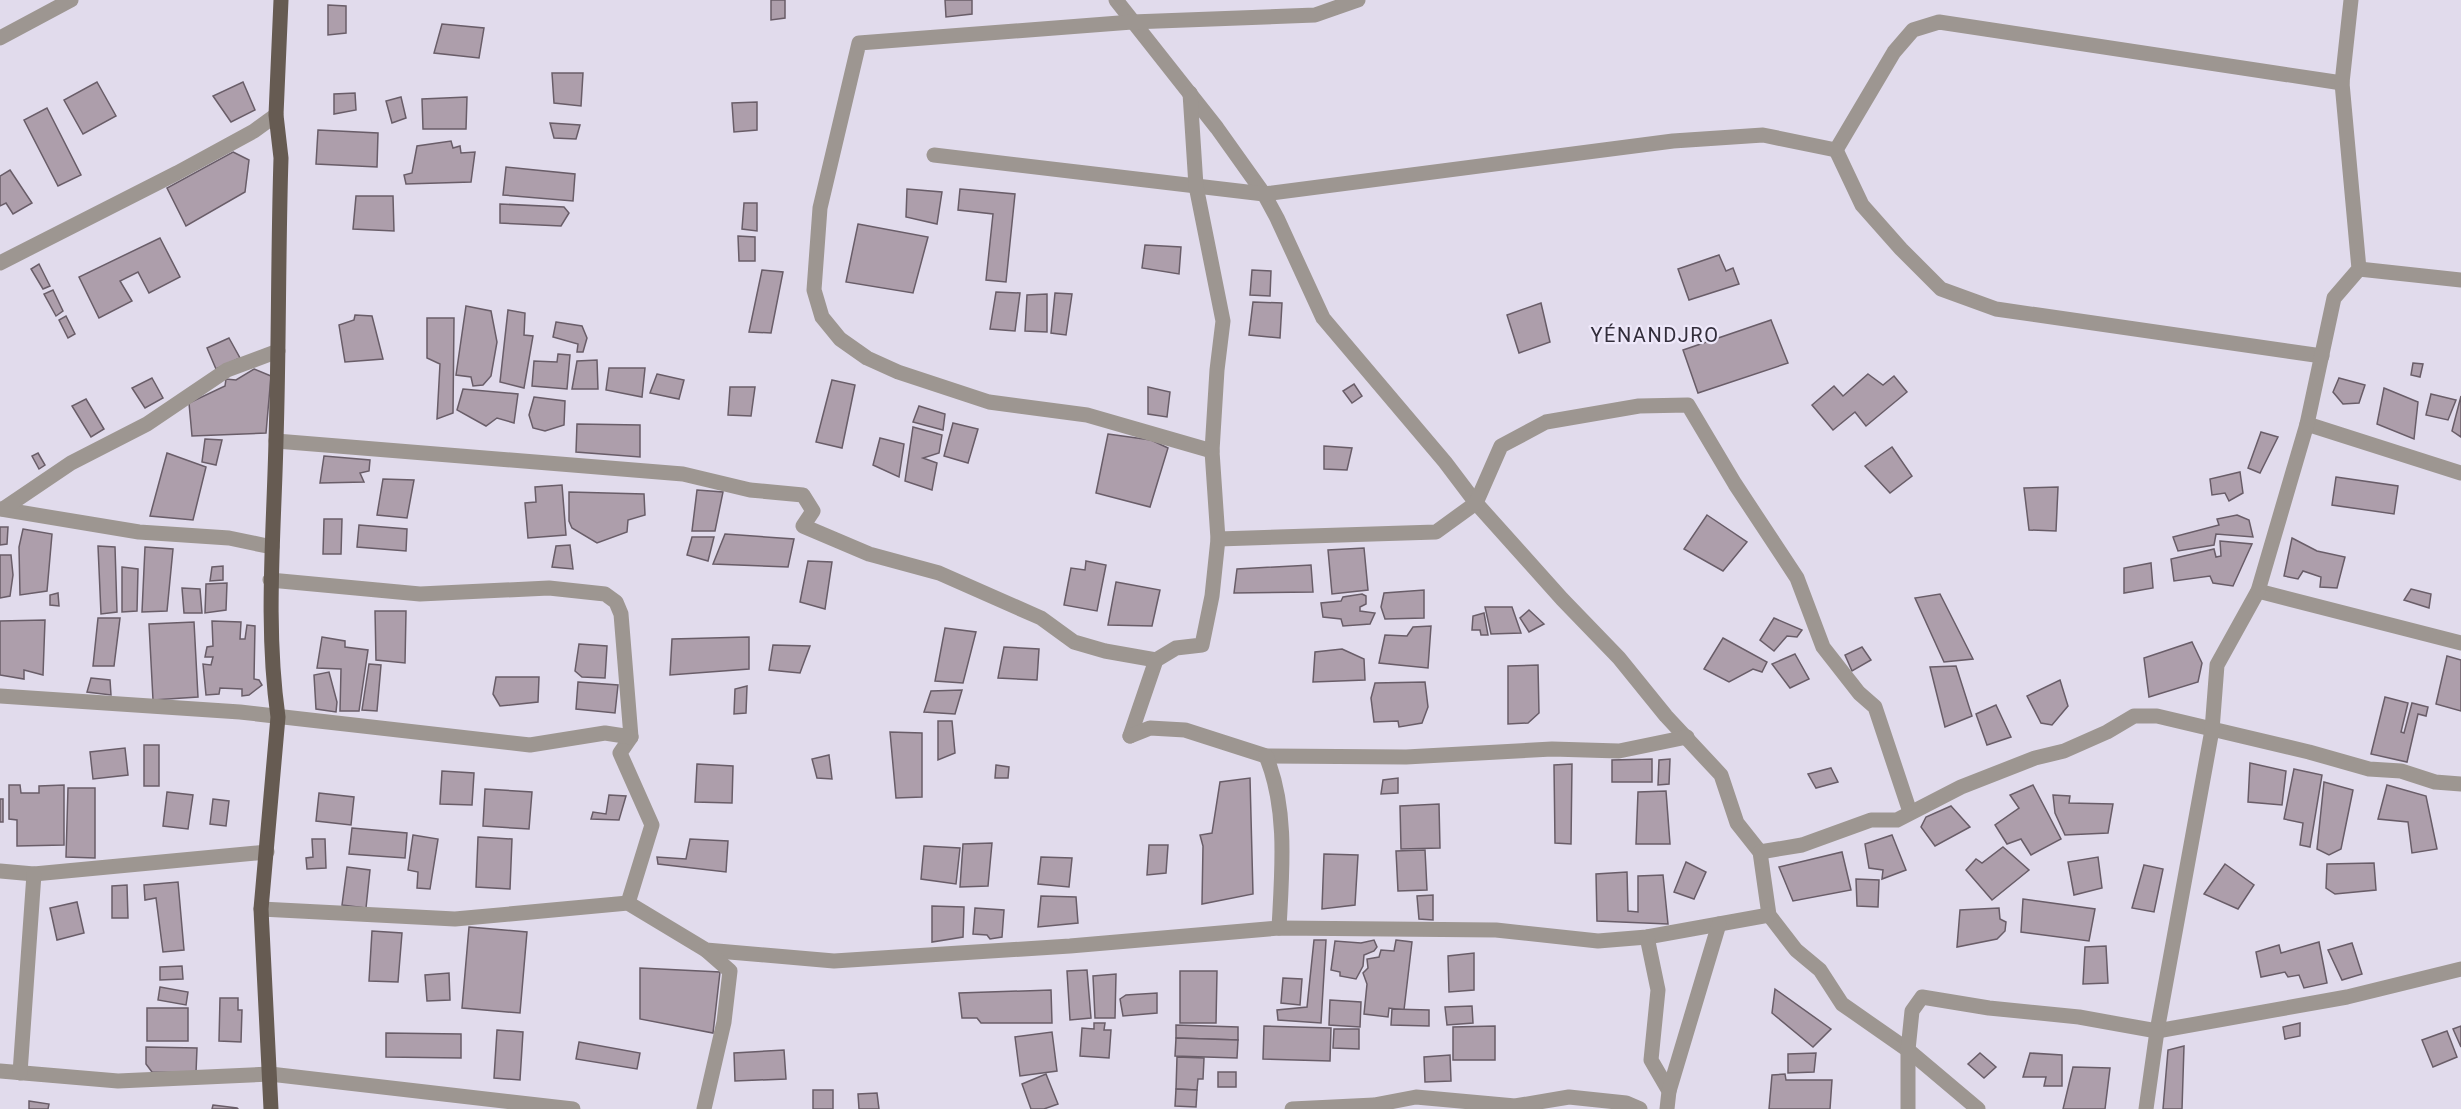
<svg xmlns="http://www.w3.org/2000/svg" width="2461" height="1109" font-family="Roboto,sans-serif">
  <rect width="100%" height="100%" fill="#e1dbec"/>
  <g fill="#ad9eab" stroke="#695d68" stroke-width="1.5">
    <polygon points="771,0 785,0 785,18 771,20"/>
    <polygon points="945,0 972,0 972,14 946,17"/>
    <polygon points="328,5 346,6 346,33 328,35"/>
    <polygon points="442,24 484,28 479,58 434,53"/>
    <polygon points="552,73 583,73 581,106 554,103"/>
    <polygon points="97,82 116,116 83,134 64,100"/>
    <polygon points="243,82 255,110 231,122 213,96"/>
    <polygon points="355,93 356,110 334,114 334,94"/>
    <polygon points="401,97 406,118 392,123 386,101"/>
    <polygon points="467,97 466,129 423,129 422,99"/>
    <polygon points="757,102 757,130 734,132 732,103"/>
    <polygon points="47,108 81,175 58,186 24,120"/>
    <polygon points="550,123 580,125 576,139 554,138"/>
    <polygon points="318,130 378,133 377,167 316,164"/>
    <polygon points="451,141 453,148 460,146 461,153 475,152 471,182 406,184 404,175 412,173 417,146"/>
    <polygon points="233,152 249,160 245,192 186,226 167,188"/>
    <polygon points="506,167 575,174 573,201 503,195"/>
    <polygon points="10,170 32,203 13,214 6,203 0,206 0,176"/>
    <polygon points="907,189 942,192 937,224 906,217"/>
    <polygon points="960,189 1015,194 1006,282 986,280 993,214 958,210"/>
    <polygon points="356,196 393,196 394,231 353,229"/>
    <polygon points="744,203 757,203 757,231 742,229"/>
    <polygon points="500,204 564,207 569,213 561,226 500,223"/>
    <polygon points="858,224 928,237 913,293 846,282"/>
    <polygon points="738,236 755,237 755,261 739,261"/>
    <polygon points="160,238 180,277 149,293 138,272 120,281 132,301 99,318 79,277"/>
    <polygon points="1145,245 1181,247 1179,274 1142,268"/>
    <polygon points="1719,255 1726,271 1733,268 1739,284 1689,300 1678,269"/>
    <polygon points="39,264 50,286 43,289 31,269"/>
    <polygon points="762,270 783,272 771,333 749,332"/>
    <polygon points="1252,270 1271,271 1270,296 1250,295"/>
    <polygon points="53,290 63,311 56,316 44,294"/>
    <polygon points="996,292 1020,293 1015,331 990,329"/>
    <polygon points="1055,293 1072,294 1066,335 1051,333"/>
    <polygon points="1047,294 1047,332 1025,331 1027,295"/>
    <polygon points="1253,302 1282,303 1280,338 1249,335"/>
    <polygon points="1541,303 1550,342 1519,353 1507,315"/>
    <polygon points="466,306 491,311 497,342 491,376 483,385 473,386 471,377 456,375"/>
    <polygon points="508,310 525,313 524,335 533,336 524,388 500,382"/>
    <polygon points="355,315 372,316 383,359 345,362 339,325 354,320"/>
    <polygon points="66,316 75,334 68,338 59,320"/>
    <polygon points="427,318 454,318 453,413 437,419 440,364 427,358"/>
    <polygon points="1771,320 1788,363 1698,393 1683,350"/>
    <polygon points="556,322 582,326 587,338 583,352 577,352 578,344 553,337"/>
    <polygon points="229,338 240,358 216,369 207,348"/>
    <polygon points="558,354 570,355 567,389 532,386 534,361 557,362"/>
    <polygon points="597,360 598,389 572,389 577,361"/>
    <polygon points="2413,363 2423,364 2420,377 2411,375"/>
    <polygon points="609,368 645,368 642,397 606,390"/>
    <polygon points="254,369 271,376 266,433 192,436 189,403 225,386 226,379 236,380"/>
    <polygon points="657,374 684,380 679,399 650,393"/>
    <polygon points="1868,374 1883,385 1894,376 1907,392 1866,426 1855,412 1833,430 1812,405 1834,386 1843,396"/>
    <polygon points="152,378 163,398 145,408 132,388"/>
    <polygon points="2339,378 2365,385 2359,403 2343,404 2333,392"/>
    <polygon points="832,380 855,385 842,448 816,442"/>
    <polygon points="1354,384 1362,396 1352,403 1343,391"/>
    <polygon points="730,387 755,387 751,416 728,415"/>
    <polygon points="1148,387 1170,392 1167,417 1148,414"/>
    <polygon points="2384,388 2418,402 2414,439 2377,424"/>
    <polygon points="463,389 518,394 514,423 497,418 486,426 457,410"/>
    <polygon points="2431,394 2456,400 2448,420 2426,415"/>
    <polygon points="2461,396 2461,437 2452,431"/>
    <polygon points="534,397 565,401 564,425 545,431 533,428 529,415"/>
    <polygon points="86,399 104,429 91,437 72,406"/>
    <polygon points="919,406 945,414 943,430 913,422"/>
    <polygon points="953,423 978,429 968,463 944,456"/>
    <polygon points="577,424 640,425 640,457 576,452"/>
    <polygon points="913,427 942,435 939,453 923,458 937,463 932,490 905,481"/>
    <polygon points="2261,432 2278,437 2260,473 2248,468"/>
    <polygon points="1108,434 1151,440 1168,448 1150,507 1096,493"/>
    <polygon points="880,438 904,444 899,477 873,465"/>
    <polygon points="205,439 222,440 216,465 202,462"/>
    <polygon points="1324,446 1352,448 1347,470 1324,469"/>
    <polygon points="1892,447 1912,476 1890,493 1865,466"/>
    <polygon points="38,453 45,465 39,469 32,456"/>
    <polygon points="167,453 206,467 193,520 150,516"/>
    <polygon points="324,456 370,460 369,471 360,473 364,482 320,483"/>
    <polygon points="2240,472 2243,493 2229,501 2225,493 2212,495 2210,479"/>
    <polygon points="2336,477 2398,486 2394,514 2332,505"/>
    <polygon points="383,479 414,480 407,518 377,515"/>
    <polygon points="562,485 566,535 528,538 525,503 536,502 535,487"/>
    <polygon points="2058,487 2056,531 2029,530 2024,488"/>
    <polygon points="697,490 723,492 715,531 692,531"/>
    <polygon points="569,492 644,494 645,515 628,520 627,532 597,543 572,528 569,521"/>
    <polygon points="1707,515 1747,542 1723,571 1684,549"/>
    <polygon points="2237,515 2249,520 2253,537 2216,534 2214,545 2178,551 2173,537 2219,525 2217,519"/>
    <polygon points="324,519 342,519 341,554 323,554"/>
    <polygon points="359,525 407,529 406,551 357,547"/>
    <polygon points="0,527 8,527 7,544 0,545"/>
    <polygon points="23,529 52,534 47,591 20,595 19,547"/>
    <polygon points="725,534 794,539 788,567 713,564"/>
    <polygon points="692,537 714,537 708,561 687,555"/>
    <polygon points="2292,538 2317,551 2345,557 2337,588 2320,587 2321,577 2303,571 2298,579 2284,576"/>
    <polygon points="2220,541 2252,544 2233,586 2213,583 2210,576 2174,581 2171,559 2214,549 2216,557 2221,556"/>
    <polygon points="570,545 573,569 552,567 556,546"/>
    <polygon points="98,546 115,547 117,612 101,614"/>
    <polygon points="145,547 173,549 167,611 142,612"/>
    <polygon points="1364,548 1368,590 1332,594 1328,550"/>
    <polygon points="0,555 11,555 13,575 10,596 0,598"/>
    <polygon points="808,561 832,562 825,609 800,602"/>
    <polygon points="1086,561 1106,565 1097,611 1064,605 1071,568 1085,570"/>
    <polygon points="2151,563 2153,588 2124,593 2124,568"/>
    <polygon points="1311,565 1313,592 1234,593 1237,569"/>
    <polygon points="223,566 223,580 210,581 212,567"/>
    <polygon points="122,567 138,569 137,611 122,612"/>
    <polygon points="1116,582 1160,590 1152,626 1108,625"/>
    <polygon points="227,583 226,610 205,613 206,584"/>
    <polygon points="182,588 200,589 202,613 184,613"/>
    <polygon points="2411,589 2431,594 2429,608 2404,600"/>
    <polygon points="1424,590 1424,618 1385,619 1381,607 1384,593"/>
    <polygon points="58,593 59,606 50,605 50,595"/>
    <polygon points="1362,594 1366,596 1366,604 1360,607 1360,611 1375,613 1370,624 1343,626 1341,619 1323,617 1321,603 1341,601 1343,597"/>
    <polygon points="1940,594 1973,659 1944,662 1915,598"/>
    <polygon points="1485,607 1512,607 1521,633 1491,634"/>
    <polygon points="1529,610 1544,624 1529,632 1520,618"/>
    <polygon points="375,611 406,611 405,663 376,660"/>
    <polygon points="1484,613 1488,635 1481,635 1480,630 1472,630 1473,616"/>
    <polygon points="98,618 120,618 114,666 93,666"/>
    <polygon points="1774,618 1802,630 1797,637 1787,636 1774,651 1760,640"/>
    <polygon points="45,620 43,675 24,670 24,679 0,675 0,621"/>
    <polygon points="212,621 241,622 240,639 245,639 247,625 255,626 254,679 259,680 262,685 249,695 242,696 242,689 220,688 219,694 206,695 203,664 211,665 213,657 205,657 207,647 213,646"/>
    <polygon points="194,622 198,697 153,700 149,624"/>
    <polygon points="1431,626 1428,668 1379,663 1385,635 1407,636 1413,627"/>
    <polygon points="945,628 976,632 963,683 935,681"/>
    <polygon points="322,637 345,641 345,647 368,650 359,711 340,711 341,669 317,668"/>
    <polygon points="749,637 749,669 670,675 672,639"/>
    <polygon points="1723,638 1767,662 1762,672 1753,669 1729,682 1704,669"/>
    <polygon points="2192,642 2202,663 2198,682 2149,697 2144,658"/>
    <polygon points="579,644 607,646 605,678 582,677 575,671"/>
    <polygon points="773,645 810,646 800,673 769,670"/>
    <polygon points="1004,647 1039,649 1037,680 998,678"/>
    <polygon points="1862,647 1871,660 1852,671 1845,655"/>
    <polygon points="1342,649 1364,659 1365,680 1313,682 1315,652"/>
    <polygon points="1795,654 1809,679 1790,688 1772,664"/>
    <polygon points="2447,656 2461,660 2461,711 2436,704"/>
    <polygon points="369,664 381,665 377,711 362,710"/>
    <polygon points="1538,665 1539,713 1528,723 1508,724 1508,666"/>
    <polygon points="1956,666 1972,716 1945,727 1930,667"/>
    <polygon points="329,672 337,702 336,712 316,709 314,675"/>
    <polygon points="496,677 539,677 538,702 500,706 493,694"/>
    <polygon points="91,678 110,680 111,695 87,692"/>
    <polygon points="2060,680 2068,706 2052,725 2041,723 2027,696"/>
    <polygon points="578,682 618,685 615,713 576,709"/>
    <polygon points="1425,682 1428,707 1422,723 1399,727 1398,721 1374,722 1371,698 1375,683"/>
    <polygon points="747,686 746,713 734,714 735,689"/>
    <polygon points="962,690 955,714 924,712 931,691"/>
    <polygon points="2385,697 2408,703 2401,732 2404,733 2412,703 2428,707 2426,716 2418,714 2407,762 2371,754"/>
    <polygon points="1996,705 2011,737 1987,745 1976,714"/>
    <polygon points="938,721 952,721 955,753 938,760"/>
    <polygon points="890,732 922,733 922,797 896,798"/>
    <rect x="144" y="745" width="15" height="41"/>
    <polygon points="125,748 128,775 93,779 90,752"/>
    <polygon points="829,755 832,779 817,778 812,759"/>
    <polygon points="1652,759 1652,782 1612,782 1612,760"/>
    <polygon points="1670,759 1669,784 1658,785 1659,760"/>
    <polygon points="2250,763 2286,771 2282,805 2248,802"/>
    <polygon points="697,764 733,766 732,803 695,802"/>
    <polygon points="1572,764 1571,844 1555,843 1554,765"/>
    <polygon points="996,765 1009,767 1008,778 995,778"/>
    <polygon points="1831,768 1838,782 1816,788 1808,774"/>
    <polygon points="2294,769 2322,775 2310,847 2300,845 2303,823 2284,819"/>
    <polygon points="442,771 474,773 472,805 440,804"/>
    <polygon points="1250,778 1253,894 1202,904 1203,846 1200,835 1212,833 1220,782"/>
    <polygon points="1398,778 1398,793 1381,794 1383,780"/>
    <polygon points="2324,782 2353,790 2341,849 2329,855 2317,849"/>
    <polygon points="9,785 20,785 21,793 39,793 39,786 64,785 64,845 17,846 17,820 9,819"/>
    <polygon points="2033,785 2061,839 2031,855 2021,839 2007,844 1995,825 2019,808 2010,795"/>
    <polygon points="2387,785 2426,796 2437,849 2412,853 2408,822 2378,819"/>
    <polygon points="68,788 95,788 95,858 66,857"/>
    <polygon points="485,789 532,792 529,829 483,826"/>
    <polygon points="1666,791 1670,844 1636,844 1638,792"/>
    <polygon points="167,792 193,795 188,829 163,826"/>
    <polygon points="319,793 354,797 351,825 316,821"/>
    <polygon points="609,795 626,796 619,820 591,819 593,812 606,814"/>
    <polygon points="2053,795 2070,796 2069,803 2113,804 2108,833 2065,835 2055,813"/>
    <rect x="0" y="799" width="3" height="23"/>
    <polygon points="213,799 229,801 226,826 210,824"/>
    <polygon points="1439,804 1440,848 1401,849 1400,806"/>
    <polygon points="1951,806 1970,827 1935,846 1921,827 1926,817"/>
    <polygon points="352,828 407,833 405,858 349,854"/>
    <polygon points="413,835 438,839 430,889 417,888 418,872 408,870"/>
    <polygon points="1892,835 1906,870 1882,879 1883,870 1869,868 1865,844"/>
    <polygon points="478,837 512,839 510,889 476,887"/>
    <polygon points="312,839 325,839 326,868 307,869 306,858 313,857"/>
    <polygon points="690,839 728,841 726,872 658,864 657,857 686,859"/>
    <polygon points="992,843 988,886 960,887 963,844"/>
    <polygon points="1149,845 1168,845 1166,873 1147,875"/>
    <polygon points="924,846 960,848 956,884 921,879"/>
    <polygon points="2003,847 2029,870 1992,900 1966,870 1976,859 1982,863"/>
    <polygon points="1425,850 1427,890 1398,891 1396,851"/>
    <polygon points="1842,852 1851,890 1793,901 1779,867"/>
    <polygon points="1324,854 1358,855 1355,905 1322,909"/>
    <polygon points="1041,857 1072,858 1069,887 1038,884"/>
    <polygon points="2098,857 2102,888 2074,895 2068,862"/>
    <polygon points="1686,862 1706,872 1694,899 1674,892"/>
    <polygon points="2374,863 2376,890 2335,894 2326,888 2327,864"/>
    <polygon points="2225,864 2254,885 2238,909 2204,894"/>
    <polygon points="2144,865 2163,869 2154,912 2132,908"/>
    <polygon points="347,867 370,870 366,908 342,905"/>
    <polygon points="1627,872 1628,911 1638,912 1638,876 1663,875 1668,924 1597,921 1596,874"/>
    <polygon points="1856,879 1879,880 1878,907 1857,906"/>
    <polygon points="178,882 184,950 163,952 156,898 145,900 144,885"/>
    <polygon points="127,885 128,918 112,918 112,886"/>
    <polygon points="1433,895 1433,920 1419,919 1417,896"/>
    <polygon points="1041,896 1076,897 1078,923 1038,927"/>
    <polygon points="2023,899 2095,909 2089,941 2021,932"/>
    <polygon points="77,902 84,933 57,940 50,908"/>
    <polygon points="932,906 964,907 963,937 932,942"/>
    <polygon points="975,908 1004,910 1002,937 990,939 987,935 973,934"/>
    <polygon points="1999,908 2000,919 2006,922 2005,931 1997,939 1957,947 1960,910"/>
    <polygon points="469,927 527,932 520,1013 462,1008"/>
    <polygon points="372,931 402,933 398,982 369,981"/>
    <polygon points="1314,940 1326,940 1321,1023 1278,1020 1277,1010 1307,1007"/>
    <polygon points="1374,940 1377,947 1374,951 1364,955 1363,966 1356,979 1340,976 1340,972 1331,970 1335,941 1361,943"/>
    <polygon points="1396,940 1412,942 1404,1010 1389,1008 1388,1017 1364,1014 1367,984 1363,973 1368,968 1367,959 1379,957 1381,950 1394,951"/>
    <polygon points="2319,942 2327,983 2304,988 2299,975 2288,977 2285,972 2261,977 2256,952 2279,945 2281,953"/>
    <polygon points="2352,943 2362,974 2342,980 2328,950"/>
    <polygon points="2106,946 2108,983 2083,984 2085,947"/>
    <polygon points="1474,953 1474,990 1449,992 1448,956"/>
    <polygon points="182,966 183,979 160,980 160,967"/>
    <polygon points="640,968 720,972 713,1033 640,1019"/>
    <polygon points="1087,970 1091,1018 1070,1020 1067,971"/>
    <polygon points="1180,971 1217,971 1216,1023 1180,1023"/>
    <polygon points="449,973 450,1000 427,1001 425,975"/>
    <polygon points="1116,974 1115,1018 1095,1018 1093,976"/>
    <polygon points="1283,978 1302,979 1300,1005 1281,1003"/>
    <polygon points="160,987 188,992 186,1005 158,1000"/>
    <polygon points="1775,989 1831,1029 1813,1047 1772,1013"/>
    <polygon points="1051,990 1052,1023 981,1023 977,1018 962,1018 959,993"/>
    <polygon points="1157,993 1157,1013 1123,1016 1120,999 1126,995"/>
    <polygon points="220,998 238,998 238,1010 242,1010 241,1042 219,1041"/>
    <polygon points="1330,1000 1361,1002 1360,1027 1329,1025"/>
    <polygon points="1472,1006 1473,1023 1447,1025 1445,1007"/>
    <rect x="147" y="1008" width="41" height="33"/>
    <polygon points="1392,1009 1429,1010 1429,1026 1391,1025"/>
    <polygon points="1094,1023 1105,1023 1104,1030 1111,1030 1109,1058 1080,1056 1082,1028 1094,1029"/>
    <polygon points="2300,1023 2300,1036 2285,1039 2283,1027"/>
    <polygon points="1176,1025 1238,1027 1238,1040 1176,1038"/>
    <polygon points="1264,1026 1331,1028 1330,1061 1263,1059"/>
    <polygon points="1495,1026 1495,1060 1453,1060 1453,1027"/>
    <polygon points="2461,1026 2461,1047 2453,1029"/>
    <polygon points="1334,1029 1359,1029 1359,1049 1333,1048"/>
    <polygon points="497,1030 523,1032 520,1080 494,1078"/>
    <polygon points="2447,1031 2457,1057 2433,1067 2422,1040"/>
    <polygon points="1052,1032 1057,1071 1020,1076 1015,1037"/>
    <polygon points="386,1033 461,1034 461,1058 386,1057"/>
    <polygon points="1176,1038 1238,1040 1237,1058 1175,1056"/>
    <polygon points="579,1042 640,1053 637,1069 576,1059"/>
    <polygon points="2184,1046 2182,1109 2163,1109 2168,1050"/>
    <polygon points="146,1047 197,1048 196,1073 152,1072 146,1064"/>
    <polygon points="784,1050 786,1079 735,1081 734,1053"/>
    <polygon points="1816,1053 1814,1072 1788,1073 1788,1054"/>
    <polygon points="1980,1053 1996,1067 1984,1078 1968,1064"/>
    <polygon points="2030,1053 2062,1055 2062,1086 2044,1086 2046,1077 2023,1077"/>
    <polygon points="1450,1055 1451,1081 1425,1082 1424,1057"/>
    <polygon points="1177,1057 1204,1058 1203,1079 1198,1079 1197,1090 1176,1089"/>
    <polygon points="2073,1067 2110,1068 2105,1109 2063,1109"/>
    <rect x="1218" y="1072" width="18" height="15"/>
    <polygon points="1046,1074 1058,1104 1044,1109 1031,1109 1022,1084"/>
    <polygon points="1785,1074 1786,1080 1832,1080 1830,1109 1769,1109 1772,1075"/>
    <polygon points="1176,1089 1197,1090 1196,1107 1175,1106"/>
    <rect x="813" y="1090" width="20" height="19"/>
    <polygon points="877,1093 879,1109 859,1109 858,1094"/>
    <polygon points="29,1101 49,1104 48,1109 29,1109"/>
    <polygon points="213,1105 237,1108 238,1109 212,1109"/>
  </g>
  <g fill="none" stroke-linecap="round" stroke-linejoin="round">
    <g stroke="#9d9691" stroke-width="15">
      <polyline points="1116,0 1217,128 1264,194 1277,218 1323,318 1445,462 1476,503 1562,599 1619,658 1666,716 1721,775 1737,823 1760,852 1769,915 1796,950 1820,970 1842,1004 1908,1050 1978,1109"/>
      <polyline points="0,38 71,0"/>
      <polyline points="1836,150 1894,52 1913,30 1939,22 2342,83"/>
      <polyline points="1836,150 1862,205 1901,249 1941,289 1996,309 2322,356"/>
      <polyline points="934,155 1264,194 1673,141 1763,135 1836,150"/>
      <polyline points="0,263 177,173 254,131 276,115"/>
      <polyline points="2359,269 2461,280"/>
      <polyline points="2307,424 2461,473"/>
      <polyline points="276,441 683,474 750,490 803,495 813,511 803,526 869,554 939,573 1041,618 1074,642 1105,651 1156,660"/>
      <polyline points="1212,451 1087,415 989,402 898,372 867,358 840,339 822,317 814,290 820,208 859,43 1132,22 1315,15 1358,0"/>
      <polyline points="0,509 139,532 229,538 272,547"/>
      <polyline points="3,509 71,463 147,424 227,370 278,351"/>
      <polyline points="1218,539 1436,532 1476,503 1501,446 1546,422 1639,406 1688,405 1735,484 1797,578 1823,647 1859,693 1875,707 1910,812"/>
      <polyline points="270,580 420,594 549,588 605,594 616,602 621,614 631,737 620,753 652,825 628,903"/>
      <polyline points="2258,591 2461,643"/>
      <polyline points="0,696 240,712 530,745 605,733 631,737"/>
      <polyline points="1130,736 1156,660 1176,648 1202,645 1212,596 1218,539 1212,451 1217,370 1223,321 1196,186 1190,93"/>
      <polyline points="1130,736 1150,728 1185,730 1266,756 1406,757 1552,749 1619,751 1687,737"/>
      <path d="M1266,756C1288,809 1282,871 1279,928"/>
      <polyline points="1760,852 1802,845 1871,820 1897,820 1961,787 2035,758 2064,751 2107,732 2134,716 2157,716 2309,752 2369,769 2401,771 2435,782 2461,784"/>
      <polyline points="0,871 34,874 267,852"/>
      <polyline points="261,909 455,919 628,903 706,950 834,961 1070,946 1279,928 1496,930 1598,941 1647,937 1769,915"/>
      <polyline points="1647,937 1658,990 1651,1060 1669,1091 1667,1109"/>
      <polyline points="0,1071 118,1081 270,1074 573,1109"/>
      <polyline points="20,1073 34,874"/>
      <polyline points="1669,1091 1719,924"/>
      <polyline points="704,1109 724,1022 730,971 706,950"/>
      <polyline points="1292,1109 1374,1105 1416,1097 1515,1106 1569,1097 1626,1103 1640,1109"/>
      <polyline points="1908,1109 1908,1050 1912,1011 1922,997 1989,1008 2079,1017 2157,1031 2347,997 2461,969"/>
      <polyline points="2146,1109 2157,1031 2212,730 2217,665 2258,591 2307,424 2334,298 2359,269 2342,83 2351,0"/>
    </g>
    <path stroke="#665b52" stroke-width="15" d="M271,1109L261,909L278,717C265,625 274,532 276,440C279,346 278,252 281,158L276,115L281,0"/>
  </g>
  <g text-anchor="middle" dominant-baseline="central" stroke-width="4.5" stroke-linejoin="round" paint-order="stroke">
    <g font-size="20" letter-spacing="1.5" fill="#322d3a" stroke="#eee8fa">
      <text x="1655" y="335">YÉNANDJRO</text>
    </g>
  </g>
</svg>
